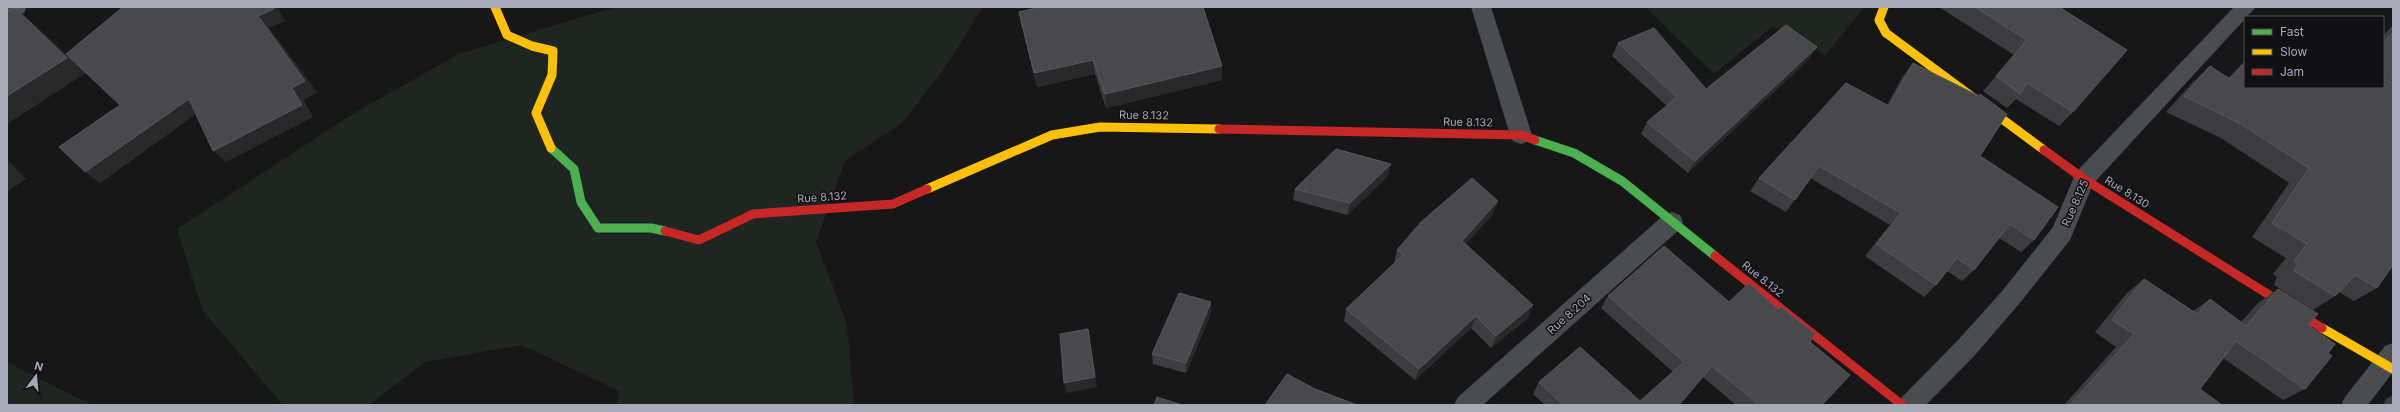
<svg xmlns="http://www.w3.org/2000/svg" width="2400" height="412" font-family="Inter,sans-serif">
  <rect width="100%" height="100%" fill="#171717"/>
  <g fill="#1f2621">
    <polygon points="616,7 983,7 948,63 902,123 845,161 816,242 847,324 854,405 617,405 619,391 522,345 425,362 369,405 282,404 203,311 177,229 354,113 459,54"/>
    <polygon points="1645,7 1865,7 1825,55 1773,26 1714,74"/>
    <polygon points="7,362 92,405 7,405"/>
  </g>
  <g fill="none" stroke-linecap="round" stroke-linejoin="round">
    <g fill="#4b4c50" fill-rule="evenodd">
      <polygon points="7,7 27,7 24,13 7,22"/>
      <polygon points="1471,7 1491,7 1532,135 1529,141 1521,144 1513,141 1510,135"/>
      <polygon points="2234,7 2256,7 2093,184 2070,240 2019,304 1975,355 1926,405 1898,405 1902,397 1959,339 2003,290 2053,227 2076,172"/>
      <polygon points="1672,212 1680,215 1683,222 1680,229 1483,405 1454,405 1458,397 1664,215"/>
      <polygon points="2393,343 2393,372 2368,405 2341,405 2345,397 2385,346"/>
    </g>
    <g stroke="#4caf50" stroke-width="9">
      <polyline points="1535,140 1574,153 1622,181 1715,256"/>
      <polyline points="551,148 574,169 581,202 598,228 651,228 665,231"/>
    </g>
    <g stroke="#ffc107" stroke-width="9">
      <polyline points="495,7 507,35 532,46 553,51 552,75 536,113 551,148"/>
      <polyline points="1884,7 1879,20 1886,33 2044,150"/>
      <polyline points="927,189 1052,135 1100,127 1219,129"/>
      <polyline points="2322,328 2393,369"/>
    </g>
    <g stroke="#c62828" stroke-width="9">
      <polyline points="1219,129 1521,135 1535,140"/>
      <polyline points="2044,150 2084,179 2322,328"/>
      <polyline points="665,231 699,240 753,214 893,204 927,189"/>
      <polyline points="1715,256 1902,405"/>
    </g>
  </g>
  <g fill="#3d3d3f">
    <polygon points="1939,7 2059,7 2073,112 2059,126 2016,99 2007,108 1983,91 2014,55"/>
    <polygon points="1019,12 1222,80 1106,108 1095,74 1037,87 1022,27"/>
    <polygon points="2393,25 2393,78 2390,81 2377,288 2354,301 2339,292 2335,296 2313,310 2274,285 2277,277 2273,274 2286,258 2252,237 2289,183 2221,138 2166,112 2193,82 2210,66 2228,78 2245,61 2245,87 2383,87 2383,36"/>
    <polygon points="1618,43 1706,89 1808,60 1688,173 1641,134 1647,122 1667,106 1612,56"/>
    <polygon points="1913,63 1980,156 2034,240 2021,252 1999,238 1974,270 1962,281 1947,271 1936,285 1924,297 1865,256 1890,225 1810,178 1786,212 1750,191 1759,178 1887,105 1903,76"/>
    <polygon points="1391,164 1388,176 1347,215 1293,200 1295,189"/>
    <polygon points="1493,214 1466,244 1528,318 1491,348 1471,328 1415,380 1344,321 1346,309 1394,263 1397,250"/>
    <polygon points="2144,279 2193,311 2210,299 2241,322 2258,303 2278,289 2308,325 2328,353 2305,389 2283,400 2223,358 2200,389 2222,405 2064,405 2116,347 2095,332 2127,293"/>
    <polygon points="1608,296 1729,302 1810,342 1822,405 1736,405 1703,377 1679,405 1545,405 1533,394 1539,382 1640,401 1673,372 1601,308"/>
    <polygon points="1211,313 1186,373 1153,364 1152,354"/>
    <polygon points="2393,395 2393,405 2383,405 2386,399"/>
  </g>
  <g fill="#29292a">
    <polygon points="273,7 277,7 285,21 269,28 317,92 304,100 313,117 226,162 213,151 258,16"/>
    <polygon points="15,8 34,24 86,73 7,124 7,96"/>
    <polygon points="1817,47 1808,60 1688,173 1695,161"/>
    <polygon points="1093,60 1095,74 1037,87 1034,73"/>
    <polygon points="1222,66 1222,80 1106,108 1105,94"/>
    <polygon points="189,99 202,110 100,183 85,172"/>
    <polygon points="7,159 26,179 7,192"/>
    <polygon points="1391,164 1388,176 1347,215 1350,203"/>
    <polygon points="1498,201 1493,214 1457,254 1462,241"/>
    <polygon points="1211,302 1211,313 1186,373 1186,363"/>
    <polygon points="1533,305 1528,318 1491,348 1496,336"/>
    <polygon points="1476,316 1471,328 1415,380 1419,369"/>
    <polygon points="1088,329 1097,387 1067,393 1064,383"/>
  </g>
  <g fill="#49494c" stroke="#58585d">
    <polygon points="123,7 273,7 274,9 258,16 305,81 292,88 302,105 213,151 189,99 85,172 59,147 120,105 66,54"/>
    <polygon points="1040,7 1203,7 1222,66 1105,94 1093,60 1034,73 1019,12"/>
    <polygon points="1975,7 2059,7 2127,50 2073,112 2027,83 2020,94 1996,76 2027,40"/>
    <polygon points="15,8 67,58 7,96 7,13"/>
    <polygon points="1786,25 1817,47 1695,161 1647,122 1677,97 1618,43 1654,28 1706,89"/>
    <polygon points="2393,32 2393,78 2390,81 2393,82 2393,265 2377,288 2355,275 2335,296 2294,271 2298,264 2294,261 2307,244 2272,223 2309,168 2239,123 2184,96 2210,66 2230,79 2242,65 2244,67 2245,66 2245,87 2383,87 2383,44"/>
    <polygon points="1913,63 1979,96 1980,94 2007,114 1980,156 2058,207 2034,240 2010,224 1974,270 1957,258 1936,285 1876,244 1901,213 1819,166 1795,200 1759,178 1846,83 1889,106"/>
    <polygon points="1336,149 1391,164 1350,203 1295,189"/>
    <polygon points="1472,178 1498,201 1462,241 1533,305 1496,336 1476,316 1419,369 1346,309 1403,255 1397,250 1421,222"/>
    <polygon points="1664,246 1729,302 1749,283 1778,309 1781,307 1815,334 1810,342 1850,375 1822,405 1759,405 1712,366 1679,405 1563,405 1539,382 1580,347 1640,401 1684,362 1608,296"/>
    <polygon points="2144,279 2197,314 2210,299 2246,326 2278,289 2318,314 2308,325 2335,344 2328,353 2332,356 2305,389 2236,341 2200,389 2222,405 2070,405 2134,334 2112,320"/>
    <polygon points="1179,293 1211,302 1186,363 1152,354"/>
    <polygon points="1088,329 1095,377 1064,383 1060,334"/>
    <polygon points="1287,374 1315,389 1357,405 1265,405"/>
    <polygon points="1157,397 1182,405 1154,405"/>
  </g>
  <g text-anchor="middle" dominant-baseline="central" stroke-width="3" stroke-linejoin="round" paint-order="stroke">
    <g font-size="11" fill="#a8aab8" stroke="#111113">
      <text transform="translate(1144 115) rotate(1)">Rue 8.132</text>
      <text transform="translate(1468 122) rotate(1)">Rue 8.132</text>
      <text transform="translate(2127 192) rotate(32)">Rue 8.130</text>
      <text transform="translate(822 197) rotate(-4)">Rue 8.132</text>
      <text transform="translate(2075 203) rotate(-66)">Rue 8.125</text>
      <text transform="translate(1763 279) rotate(39)">Rue 8.132</text>
      <text transform="translate(1569 314) rotate(-42)">Rue 8.204</text>
    </g>
  </g>
  <rect width="2400" height="412" fill="none" stroke="#a8aab8" stroke-width="16"/>
  <rect x="2244" y="16" width="140" height="72" fill="#111113" stroke="#4d4e55"/>
  <rect x="2252" y="29" width="20" height="6" fill="#4caf50" stroke="#4d4e55"/>
  <text x="2280" y="36" font-size="12" fill="#a8aab8">Fast</text>
  <rect x="2252" y="49" width="20" height="6" fill="#ffc107" stroke="#4d4e55"/>
  <text x="2280" y="56" font-size="12" fill="#a8aab8">Slow</text>
  <rect x="2252" y="69" width="20" height="6" fill="#c62828" stroke="#4d4e55"/>
  <text x="2280" y="76" font-size="12" fill="#a8aab8">Jam</text>
  <g transform="translate(36 376) rotate(16)" stroke="#111113" stroke-width="3" paint-order="stroke">
  <path d="M0-3L7 15L0 10L-7 15Z" fill="#a8aab8"/>
  <text y="-6" font-size="11" font-weight="bold" text-anchor="middle" fill="#a8aab8">N</text>
  </g>
</svg>
